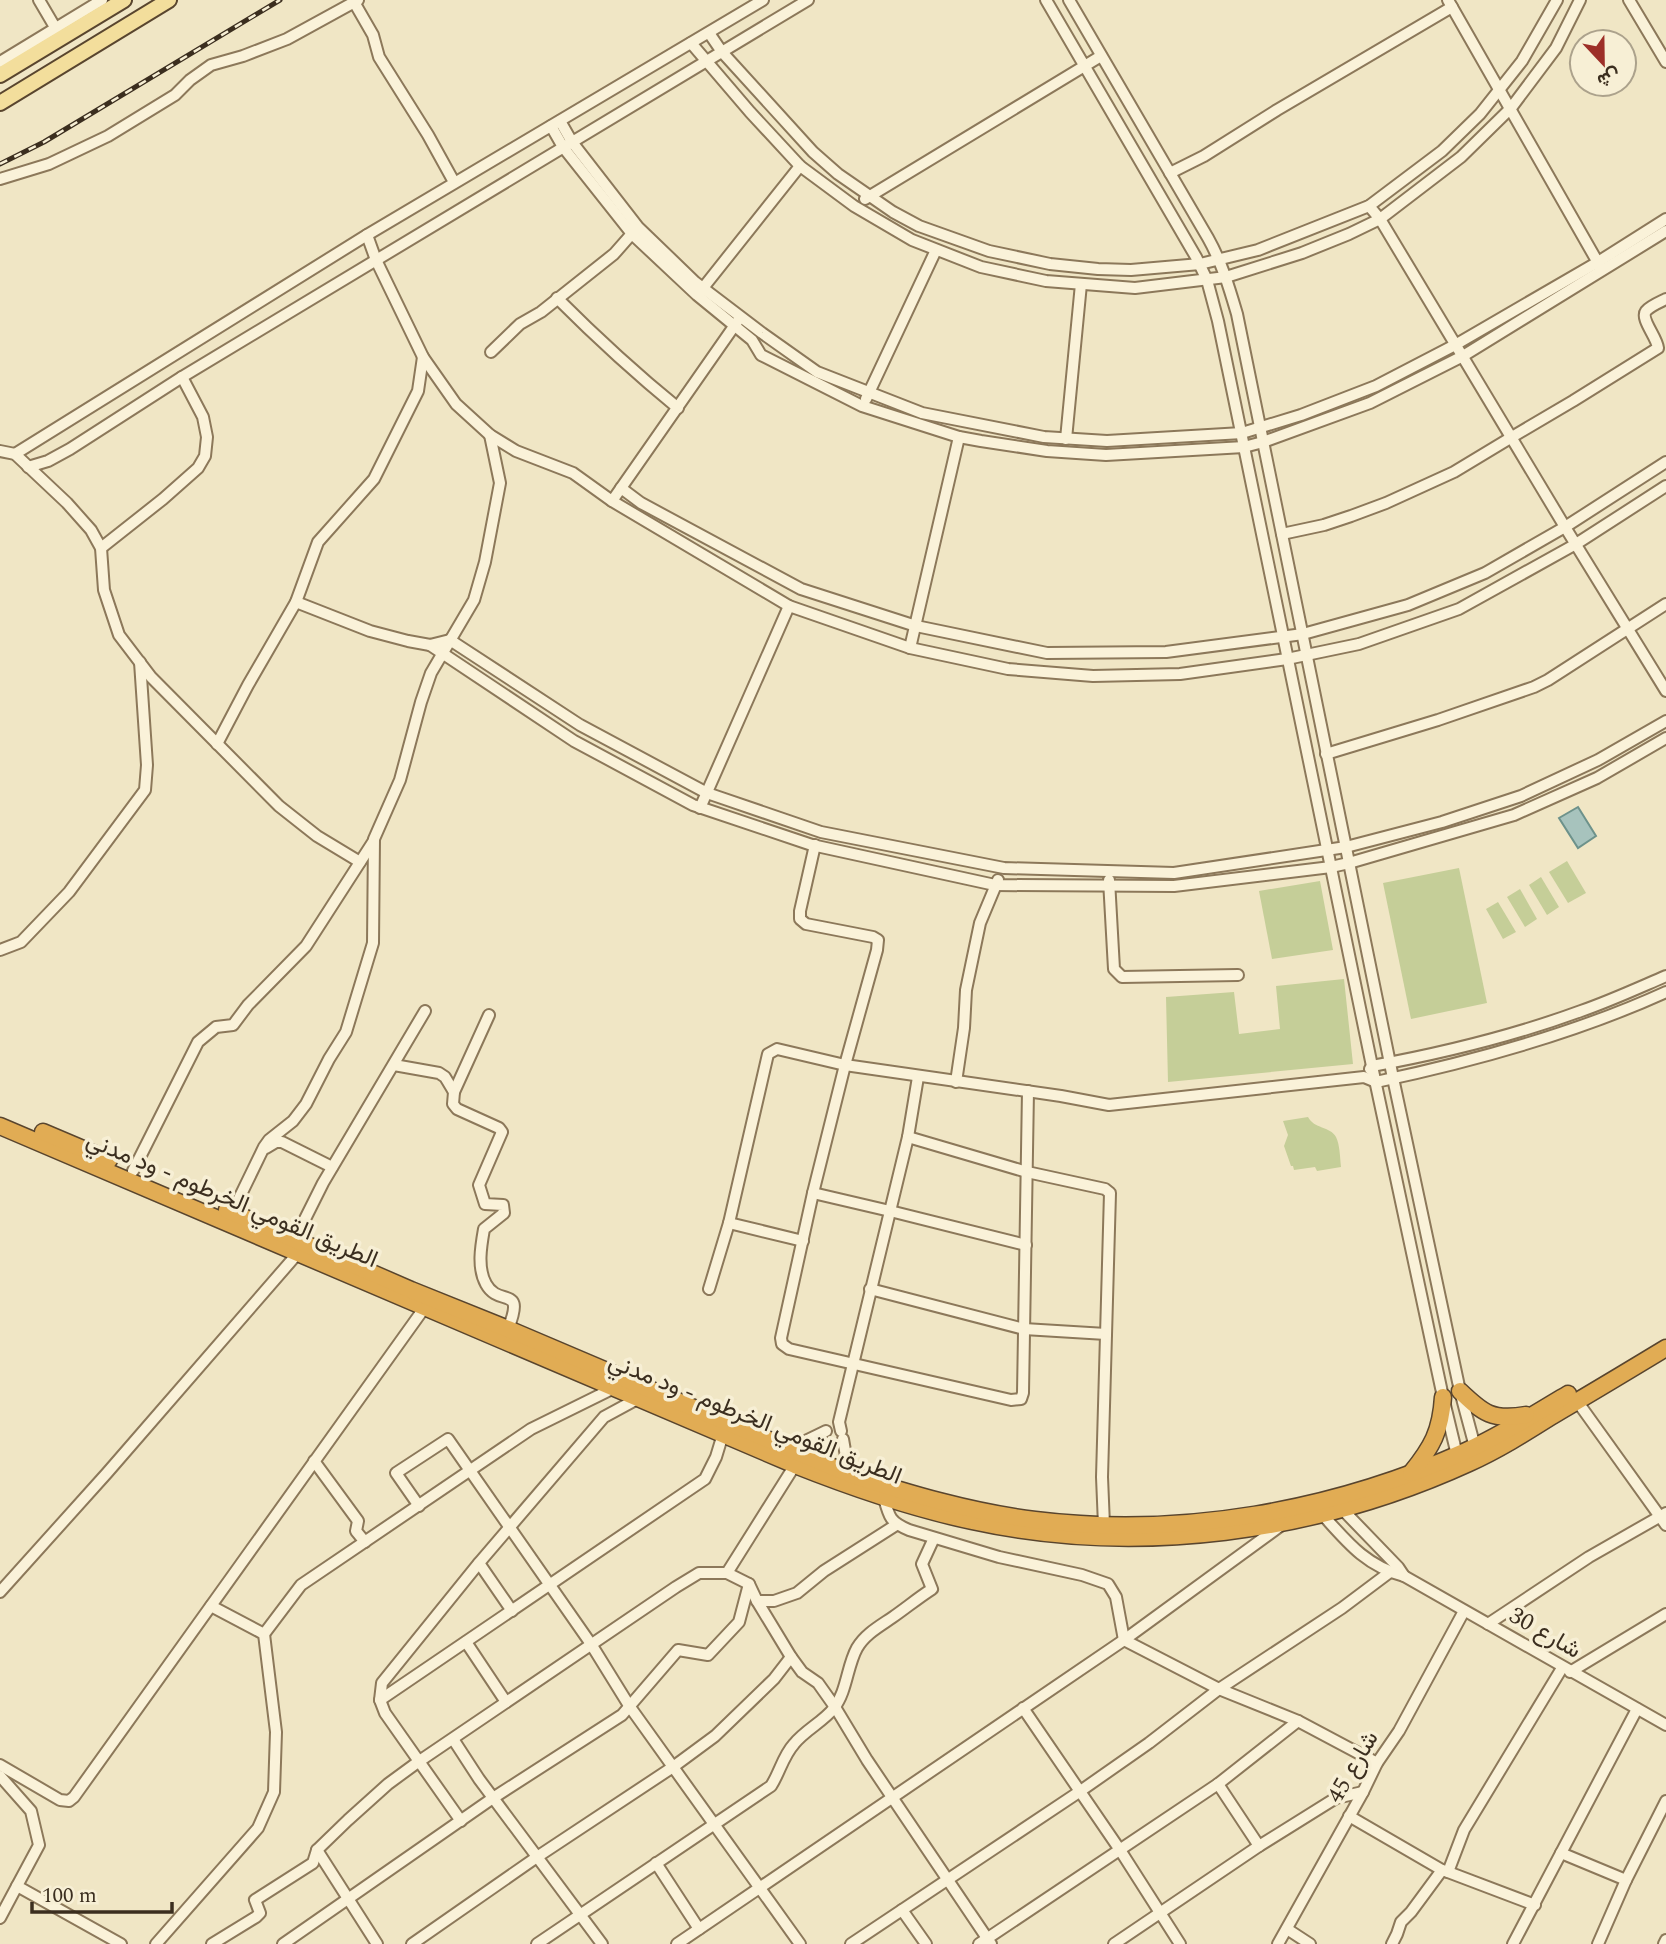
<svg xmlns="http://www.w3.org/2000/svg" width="1666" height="1944" font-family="Spectral,Vazirmatn,serif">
  <rect width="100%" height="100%" fill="#f0e6c5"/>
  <g fill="#c5ce98">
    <polygon points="1567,861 1586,893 1568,903 1549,872"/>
    <polygon points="1459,868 1487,1003 1411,1019 1383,883"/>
    <polygon points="1541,877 1559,907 1547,915 1529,885"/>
    <polygon points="1320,881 1333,950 1272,959 1259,891"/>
    <polygon points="1520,889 1537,919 1525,927 1507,897"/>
    <polygon points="1498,902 1516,932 1503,939 1486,909"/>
    <polygon points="1344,979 1353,1064 1168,1082 1166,997 1234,992 1239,1034 1280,1029 1276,986"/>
    <path d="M1308,1117C1314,1129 1330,1126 1336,1137C1340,1145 1340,1158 1341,1167L1317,1171L1315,1167L1294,1170L1293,1166H1291L1284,1146L1288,1135L1283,1121Z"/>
  </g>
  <polygon fill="#a7c3bd" stroke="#6d928b" stroke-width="2" points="1578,807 1596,836 1578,848 1559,818"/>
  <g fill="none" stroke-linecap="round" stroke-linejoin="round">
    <g stroke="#8c785a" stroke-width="14">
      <g id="minor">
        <polyline points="39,0 59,34"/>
        <polyline points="1046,0 1196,257 1207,280 1218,321 1372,1066 1443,1397 1457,1455"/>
        <path d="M1069,0L1208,238C1222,263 1229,287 1237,314L1393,1078L1460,1391L1475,1447"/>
        <polyline points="1448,0 1601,268"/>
        <polyline points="1629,0 1666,62"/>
        <polyline points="354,2 373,35 379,57 428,135 454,182"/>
        <polyline points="709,33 722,52 813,152 838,174 893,212 919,226 989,251 1050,264 1098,269 1131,270 1200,264 1258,250 1369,206 1442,151 1480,114 1522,61 1557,0"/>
        <polyline points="691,43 750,112 800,166 854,206 912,240 981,267 1046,281 1135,288 1226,277 1302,253 1349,234 1380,219 1461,157 1511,108 1556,48 1580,0"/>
        <polyline points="0,62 102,0"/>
        <polyline points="560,121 572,142 638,227 695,282 762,333 817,372 922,413 1044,437 1107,441 1242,433 1301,415 1376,386 1455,345 1598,262 1666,219"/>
        <polyline points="551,126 563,147 632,234 697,295 752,340 761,355 862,406 959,437 981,441 1047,451 1106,455 1244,447 1263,442 1370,403 1463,356 1666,231"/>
        <polyline points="1170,173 1204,156 1277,110 1452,7"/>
        <polyline points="0,179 49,164 108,136 175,95 190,80 211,65 243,56 287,39 358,0"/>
        <polyline points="865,199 1101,56"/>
        <polyline points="1369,206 1380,219 1565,527 1666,691"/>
        <polyline points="367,235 376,260 423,357 456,404 490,435 516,451 573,473 612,501 789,606 910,648 1008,669 1093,676 1180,674 1287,659 1359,644 1459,609 1576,544 1666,486"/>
        <polyline points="699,293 800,166"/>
        <path d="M557,298C596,337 635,373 678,408"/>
        <polyline points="491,352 520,324 541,312 614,254 636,229"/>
        <polyline points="866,399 936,250"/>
        <polyline points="1066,439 1081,284"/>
        <polyline points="0,451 15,454 67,503 91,530 101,548 104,590 119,635 151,677 279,806 317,836 360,862"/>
        <polyline points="15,454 367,235 763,0"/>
        <polyline points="28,467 48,461 70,449 182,377 808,0"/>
        <polyline points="621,488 641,503 801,589 916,626 1047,653 1166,652 1303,634 1408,605 1485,573 1565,527 1666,462"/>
        <polyline points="612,501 737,322"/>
        <path d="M1282,534L1324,525L1351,516L1386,503L1454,472L1512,437L1573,401L1658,348C1657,337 1640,319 1646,311C1650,306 1660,302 1666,299"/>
        <polyline points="101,548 163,499 198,468 205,456 207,437 203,417 182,377"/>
        <polyline points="296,602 370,631 408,641 430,645 450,640 580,725 707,793 821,832 1004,868 1174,873 1346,847 1442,822 1521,796 1598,760 1666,721"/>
        <polyline points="430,645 574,741 693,805 812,845 995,885 1174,886 1331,867 1349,863 1514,815 1597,778 1666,738"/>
        <polyline points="910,648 959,437"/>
        <polyline points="217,744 248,685 296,602 318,542 374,479 418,391 423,357"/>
        <polyline points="1326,754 1438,720 1534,687 1548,680 1666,604"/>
        <polyline points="700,808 789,606"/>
        <polyline points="815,845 800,911 800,919 806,924 873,937 878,940 877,950 845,1065 813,1193 781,1338 782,1344 789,1349 1011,1400 1021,1399 1023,1393 1028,1091"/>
        <polyline points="1109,880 1114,969 1122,977 1238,975"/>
        <polyline points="0,950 21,942 69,892 145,790 147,765 140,662"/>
        <path d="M489,1015L454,1092L453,1104L457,1109L499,1128L502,1132L479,1185L485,1204L503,1205L504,1213L484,1229C481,1246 477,1268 486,1284C499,1308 526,1284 508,1329"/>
        <polyline points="394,1065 439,1073 445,1077 454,1092"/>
        <path d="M1370,1069L1372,1066C1443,1053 1513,1036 1581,1011C1610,1001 1638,988 1666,976"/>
        <polyline points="956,1082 964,1028 966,990 971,966 980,923 998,880"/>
        <polyline points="908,1137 1027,1172 1105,1189 1110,1193 1102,1477 1104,1525"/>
        <polyline points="266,1148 276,1142 282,1142 332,1167"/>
        <polyline points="133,1171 198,1042 216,1027 233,1025 248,1005 306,946 373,842"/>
        <polyline points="813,1193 890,1211 1026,1245"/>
        <polyline points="232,1213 264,1147 269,1140 293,1121 306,1104 329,1059 346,1032 373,943 374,839 400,780 421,702 431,673 474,600 485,562 500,483 490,435"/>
        <polyline points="729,1223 803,1241"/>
        <polyline points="295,1239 323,1183 425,1011"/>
        <path d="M709,1289L729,1223L768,1054L777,1049L845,1065L1061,1096L1109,1105L1364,1077L1376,1082C1475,1061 1574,1034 1666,992"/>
        <polyline points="870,1289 1024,1329 1106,1334"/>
        <polyline points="1577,1401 1666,1525"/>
        <polyline points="841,1431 839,1422 908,1137 918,1077"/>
        <polyline points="843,1439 849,1474"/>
        <polyline points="789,1449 826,1431"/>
        <polyline points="314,1461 358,1521 356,1531 365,1542"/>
        <path d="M884,1498C889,1517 890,1522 909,1530L999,1557L1082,1575L1108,1584L1116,1597L1124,1640"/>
        <polyline points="419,1506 396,1473 448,1439 591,1644 630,1707 800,1944"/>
        <polyline points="1342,1509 1398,1567 1404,1576"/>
        <path d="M1322,1514C1347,1542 1366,1566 1404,1576L1666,1725"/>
        <polyline points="479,1563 512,1611"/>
        <polyline points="727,1573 749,1584 757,1601 791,1657 802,1672 818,1683 835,1707 867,1760 991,1944"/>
        <polyline points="0,1592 107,1473 298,1253"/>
        <polyline points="757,1601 774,1601 797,1593 824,1571 896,1525"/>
        <polyline points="1488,1624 1589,1557 1666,1513"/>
        <polyline points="264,1634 301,1585 531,1429 614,1388"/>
        <polyline points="1124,1640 1219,1689 1298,1721 1377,1763"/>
        <polyline points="466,1642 506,1702"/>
        <polyline points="1570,1672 1666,1614"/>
        <polyline points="380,1700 705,1479 716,1457 723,1434"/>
        <polyline points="1023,1708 1120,1850 1180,1944"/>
        <polyline points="453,1739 479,1779 602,1944"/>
        <polyline points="0,1765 60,1800 69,1801 74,1797 425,1307"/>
        <polyline points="0,1776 31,1811 39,1845 17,1886 121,1944"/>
        <polyline points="1218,1784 1259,1846"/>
        <polyline points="1349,1816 1442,1870"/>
        <polyline points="461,1821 385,1713 380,1700 382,1683 479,1563 604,1417 639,1398"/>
        <polyline points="317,1850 377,1944"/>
        <polyline points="1561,1853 1626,1880"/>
        <polyline points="656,1863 699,1929"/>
        <polyline points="1448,1872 1535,1905"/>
        <polyline points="902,1910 926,1944"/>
        <polyline points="0,1918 17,1886"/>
        <polyline points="1287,1929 1310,1944"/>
        <polyline points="156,1944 258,1828 274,1792 276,1732 264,1634 211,1606"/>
        <polyline points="212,1944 256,1917 260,1913 255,1900 313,1863 317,1850 348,1820 388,1784 418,1762 676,1587 699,1573 727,1573 795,1465"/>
        <polyline points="283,1944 493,1798 622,1715 678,1650 708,1655 739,1622 749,1584"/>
        <polyline points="412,1944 537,1857 673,1767 715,1736 774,1679 791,1657"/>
        <path d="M537,1944L771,1786C780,1772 783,1756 794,1744C805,1730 823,1722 834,1708C847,1691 847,1666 857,1648C865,1634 880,1626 893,1617C906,1608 918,1598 932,1589L922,1564L934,1538"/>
        <polyline points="677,1944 1124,1640 1283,1524"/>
        <polyline points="851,1944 1079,1792 1149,1743 1219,1689 1342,1608 1390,1572"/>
        <polyline points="979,1944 1218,1784 1298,1721"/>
        <polyline points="1114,1944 1259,1846 1336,1798 1363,1792"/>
        <polyline points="1278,1944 1363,1792 1377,1763 1399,1731 1464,1611"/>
        <polyline points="1392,1944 1397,1934 1401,1922 1411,1912 1442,1870 1448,1872 1464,1830 1562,1668"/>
        <polyline points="1513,1944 1637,1709"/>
        <polyline points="1598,1944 1626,1880 1666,1801"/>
        <polyline points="1664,1944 1666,1940"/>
      </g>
    </g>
    <g stroke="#59452e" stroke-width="18">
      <g id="major">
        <polyline points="0,75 124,0"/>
        <polyline points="0,103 169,0"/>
      </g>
    </g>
    <g stroke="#59452e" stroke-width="19">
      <g id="highway">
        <path d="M0,1126L795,1465C853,1488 911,1508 972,1521C1137,1557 1316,1533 1469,1463C1498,1450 1525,1433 1552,1416C1590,1394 1628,1371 1666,1348"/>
        <polyline points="43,1132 109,1160"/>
        <path d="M227,1210L411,1290L508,1329L849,1474C910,1494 971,1512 1035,1520C1181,1538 1332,1511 1466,1451C1501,1435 1535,1414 1568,1394"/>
        <path d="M1460,1391C1483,1413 1492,1421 1526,1415"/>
        <path d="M1411,1473C1432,1447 1441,1431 1443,1397"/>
      </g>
    </g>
    <use href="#minor" stroke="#faf2d9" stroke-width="10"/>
    <use href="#major" stroke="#f3de9c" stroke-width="14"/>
    <use href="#highway" stroke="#e1ac54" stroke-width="16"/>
    <g stroke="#3b2e1f" stroke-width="5">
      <polyline id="rail" points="0,164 44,142 280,0"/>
    </g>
    <use href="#rail" stroke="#f7efd5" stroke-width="2.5" stroke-dasharray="8" stroke-linecap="butt"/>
  </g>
  <g text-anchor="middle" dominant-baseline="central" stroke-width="7" stroke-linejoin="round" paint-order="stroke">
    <g font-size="24" fill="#3b2e1f" stroke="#f7efd5">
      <text transform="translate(232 1200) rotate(23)">الطريق القومي الخرطوم - ود مدني</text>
      <text transform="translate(755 1419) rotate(22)">الطريق القومي الخرطوم - ود مدني</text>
      <text transform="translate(1545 1633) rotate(30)">شارع 30</text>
      <text transform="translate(1353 1767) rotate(-60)">شارع 45</text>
    </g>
  </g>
  <g transform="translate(1603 63) rotate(158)"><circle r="33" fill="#f7efd5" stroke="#aca28c" stroke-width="2"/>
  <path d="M0-5L12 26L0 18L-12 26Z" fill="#9d2f28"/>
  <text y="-10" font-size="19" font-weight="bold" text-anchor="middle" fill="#3b2e1f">ش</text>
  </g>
  <path d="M32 1902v10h140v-10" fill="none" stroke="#3b2e1f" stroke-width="3.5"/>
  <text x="42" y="1902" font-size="21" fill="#3b2e1f" stroke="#f7efd5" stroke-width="5" paint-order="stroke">100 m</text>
</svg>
